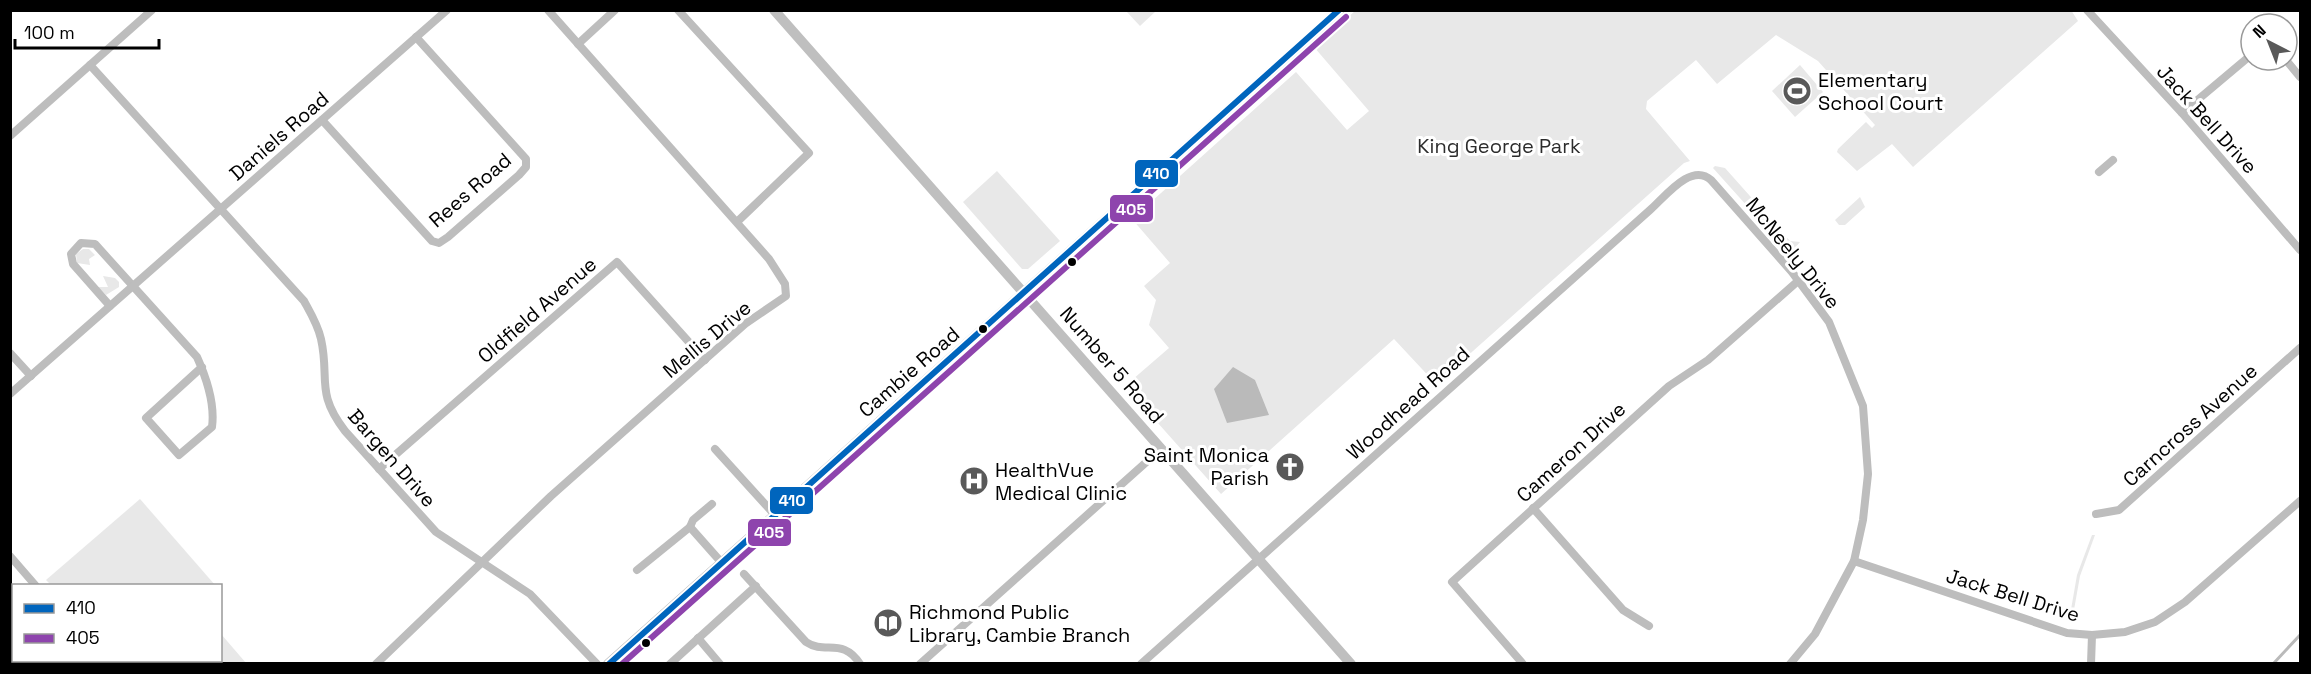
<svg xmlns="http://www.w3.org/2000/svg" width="2311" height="674" font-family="'Space Grotesk',sans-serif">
  <rect width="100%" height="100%" fill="#fff"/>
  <g fill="#e8e8e8">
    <polygon points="2071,10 2078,21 1913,167 1892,144 1857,171 1837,152 1838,149 1866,122 1872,128 1875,125 1818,61 1776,35 1717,84 1696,60 1647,101 1646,109 1690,161 1684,163 1436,384 1394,339 1221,494 1125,386 1169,348 1149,325 1156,300 1144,286 1170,263 1132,219 1296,72 1347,130 1369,111 1314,47 1355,11"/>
    <polygon points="1126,11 1156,11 1140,26"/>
    <polygon points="1800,65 1823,92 1795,117 1772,91"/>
    <polygon points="1715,166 1725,168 1790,241 1800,242 1790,254 1713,168"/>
    <polygon points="997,171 1060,241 1028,269 1022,269 963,202"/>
    <polygon points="1860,197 1865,207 1845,225 1839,225 1835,220"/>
    <polygon points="83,249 89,249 95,255 89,259 90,265 77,263 76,254"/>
    <polygon points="103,276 115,278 119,282 119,287 106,295 98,287 108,287"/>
    <polygon points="140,499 215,585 51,585 46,580"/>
    <polygon points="2092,535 2095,535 2080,576 2072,621 2069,621 2077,575"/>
    <polygon points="221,634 246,663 118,664 115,661 220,660"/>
  </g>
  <polygon fill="#bababa" points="1233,367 1255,380 1269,415 1227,423 1214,389"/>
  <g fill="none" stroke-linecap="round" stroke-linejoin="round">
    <polyline stroke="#bababa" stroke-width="3" points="2273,664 2300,635"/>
    <g stroke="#bdbdbd" stroke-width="8">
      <polyline points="678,10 809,153 738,221"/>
      <polyline points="2087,10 2182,113 2300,250"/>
      <polyline points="578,44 615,10"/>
      <polyline points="2286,60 2300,77"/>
      <path d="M90,65L304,301C310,312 318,325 321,339C330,379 315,392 345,431L436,532L530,594L597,664"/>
      <polyline points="2182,113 2251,55"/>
      <polyline points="322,120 432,241 439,243 448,237 519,175 526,167 526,159 416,37"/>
      <polyline points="10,136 152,10"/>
      <polyline points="2099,172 2113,160"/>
      <path d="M110,306L73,264L71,254L81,243L95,244L197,357C206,377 215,405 212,427L179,455L146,418L202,367"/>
      <polyline points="10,353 31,376"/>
      <polyline points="10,394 447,10"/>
      <polyline points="715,449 774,514"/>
      <polyline points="379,469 617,262 705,360"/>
      <polyline points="1533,508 1623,610 1649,626"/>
      <polyline points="2096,514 2119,510 2300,348"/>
      <polyline points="690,527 693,520 712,504"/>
      <polyline points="10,556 36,586"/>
      <polyline points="1854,561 2067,633 2092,635 2125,632 2155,622 2185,602 2300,501"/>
      <polyline points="637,570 690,527 721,562"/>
      <path d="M744,574L806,642C825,655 843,637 860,664"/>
      <polyline points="698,638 720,664"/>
      <polyline points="100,660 102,664"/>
      <polyline points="376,664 551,496 745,324 786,296 785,284 769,259 548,10"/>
      <polyline points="670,664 756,586"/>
      <polyline points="920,664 1161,449"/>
      <path d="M1141,664L1650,210C1665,197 1691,162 1711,180L1792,272L1829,322L1863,406L1868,474L1863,520L1854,561L1815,634L1790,664"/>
      <polyline points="1523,664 1452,582 1669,386 1708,360 1798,281"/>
      <polyline points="2091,664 2092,635"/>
    </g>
    <g stroke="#bfbfbf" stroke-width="10">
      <polyline points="774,10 1351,664"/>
      <polyline points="608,664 1340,10"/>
    </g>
    <g stroke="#fff" stroke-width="10">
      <polyline id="bus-1" points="609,664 1339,10"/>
    </g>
    <g stroke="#fff" stroke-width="10">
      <polyline id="bus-2" points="622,664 1346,17"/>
    </g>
    <use href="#bus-1" stroke="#0065bd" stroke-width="6"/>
    <use href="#bus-2" stroke="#8e44ad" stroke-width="6"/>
  </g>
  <defs>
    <g id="stadium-disc" transform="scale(1.5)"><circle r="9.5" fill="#595959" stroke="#fff"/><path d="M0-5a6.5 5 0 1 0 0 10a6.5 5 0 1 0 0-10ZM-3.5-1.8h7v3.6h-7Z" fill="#fff"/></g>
    <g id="church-disc" transform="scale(1.5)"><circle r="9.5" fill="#595959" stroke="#fff"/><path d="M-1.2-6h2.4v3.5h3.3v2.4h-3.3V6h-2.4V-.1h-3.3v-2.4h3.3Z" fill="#fff"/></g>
    <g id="hospital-disc" transform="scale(1.5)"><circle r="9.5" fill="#595959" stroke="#fff"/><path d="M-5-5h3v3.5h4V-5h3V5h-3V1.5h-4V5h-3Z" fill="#fff"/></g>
    <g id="library-disc" transform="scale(1.5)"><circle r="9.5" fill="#595959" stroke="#fff"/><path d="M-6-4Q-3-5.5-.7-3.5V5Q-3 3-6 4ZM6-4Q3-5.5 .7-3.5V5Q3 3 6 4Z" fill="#fff"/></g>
  </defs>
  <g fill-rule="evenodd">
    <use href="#stadium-disc" x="1797" y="91"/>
    <use href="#church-disc" x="1290" y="467"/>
    <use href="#hospital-disc" x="974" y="481"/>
    <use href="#library-disc" x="888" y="623"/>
  </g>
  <g fill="#000" stroke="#fff" stroke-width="2">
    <circle cx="1072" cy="262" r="5"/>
    <circle cx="983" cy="329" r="5"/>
    <circle cx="646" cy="643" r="5"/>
  </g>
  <g text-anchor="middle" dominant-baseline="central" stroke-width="6" stroke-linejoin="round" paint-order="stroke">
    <g font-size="20" fill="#000" stroke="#fff" text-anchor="start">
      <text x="1818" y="80">Elementary<tspan x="1818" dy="23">School Court</tspan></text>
      <text x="1269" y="455" text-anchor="end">Saint Monica<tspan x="1269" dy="23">Parish</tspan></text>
      <text x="995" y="470">HealthVue<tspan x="995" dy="23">Medical Clinic</tspan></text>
      <text x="909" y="612">Richmond Public<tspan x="909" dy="23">Library, Cambie Branch</tspan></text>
    </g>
    <g font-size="20" fill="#000" stroke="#fff">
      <text transform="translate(2207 119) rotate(48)">Jack Bell Drive</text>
      <text transform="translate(279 136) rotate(-41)">Daniels Road</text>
      <text transform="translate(470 190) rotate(-41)">Rees Road</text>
      <text transform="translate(1793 253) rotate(51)">McNeely Drive</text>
      <text transform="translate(537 310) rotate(-41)">Oldfield Avenue</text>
      <text transform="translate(707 339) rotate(-40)">Mellis Drive</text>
      <text transform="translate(1112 365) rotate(49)">Number 5 Road</text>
      <text transform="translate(909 372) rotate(-41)">Cambie Road</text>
      <text transform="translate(1408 403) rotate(-42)">Woodhead Road</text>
      <text transform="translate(2190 425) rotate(-42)">Carncross Avenue</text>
      <text transform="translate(1571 452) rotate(-42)">Cameron Drive</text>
      <text transform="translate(392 458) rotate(49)">Bargen Drive</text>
      <text transform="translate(2013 595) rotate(17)">Jack Bell Drive</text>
    </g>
    <g font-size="20" fill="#2c2c2c" stroke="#fff">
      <text x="1499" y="146">King George Park</text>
    </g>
  </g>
  <g stroke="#fff" stroke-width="2">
    <rect x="1134" y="159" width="45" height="29" rx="6" fill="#0065bd"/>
    <rect x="1109" y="194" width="45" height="29" rx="6" fill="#8e44ad"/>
    <rect x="769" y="486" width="45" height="29" rx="6" fill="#0065bd"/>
    <rect x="747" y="518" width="45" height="29" rx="6" fill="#8e44ad"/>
  </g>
  <g font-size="16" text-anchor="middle" font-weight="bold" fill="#fff">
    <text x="1156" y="179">410</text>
    <text x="1131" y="215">405</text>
    <text x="792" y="506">410</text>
    <text x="769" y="538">405</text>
  </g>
  <rect width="2311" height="674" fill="none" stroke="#000000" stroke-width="24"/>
  <rect x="12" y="584" width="210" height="78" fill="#ffffff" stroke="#999999" stroke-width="1.5"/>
  <rect x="24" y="604" width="30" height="9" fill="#0065bd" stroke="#999999" stroke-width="1.5"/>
  <text x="66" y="614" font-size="18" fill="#000000">410</text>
  <rect x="24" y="634" width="30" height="9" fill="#8e44ad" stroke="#999999" stroke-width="1.5"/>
  <text x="66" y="644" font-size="18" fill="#000000">405</text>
  <g transform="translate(2269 42) rotate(318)"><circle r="28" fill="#ffffff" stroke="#999999" stroke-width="1.5"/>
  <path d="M0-4.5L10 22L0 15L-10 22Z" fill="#595959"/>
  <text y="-9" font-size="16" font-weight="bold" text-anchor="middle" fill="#000000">N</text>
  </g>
  <path d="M15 39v9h144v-9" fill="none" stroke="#000000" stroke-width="3"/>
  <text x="24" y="39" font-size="18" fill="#000000" stroke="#ffffff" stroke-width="4.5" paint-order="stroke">100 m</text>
</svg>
